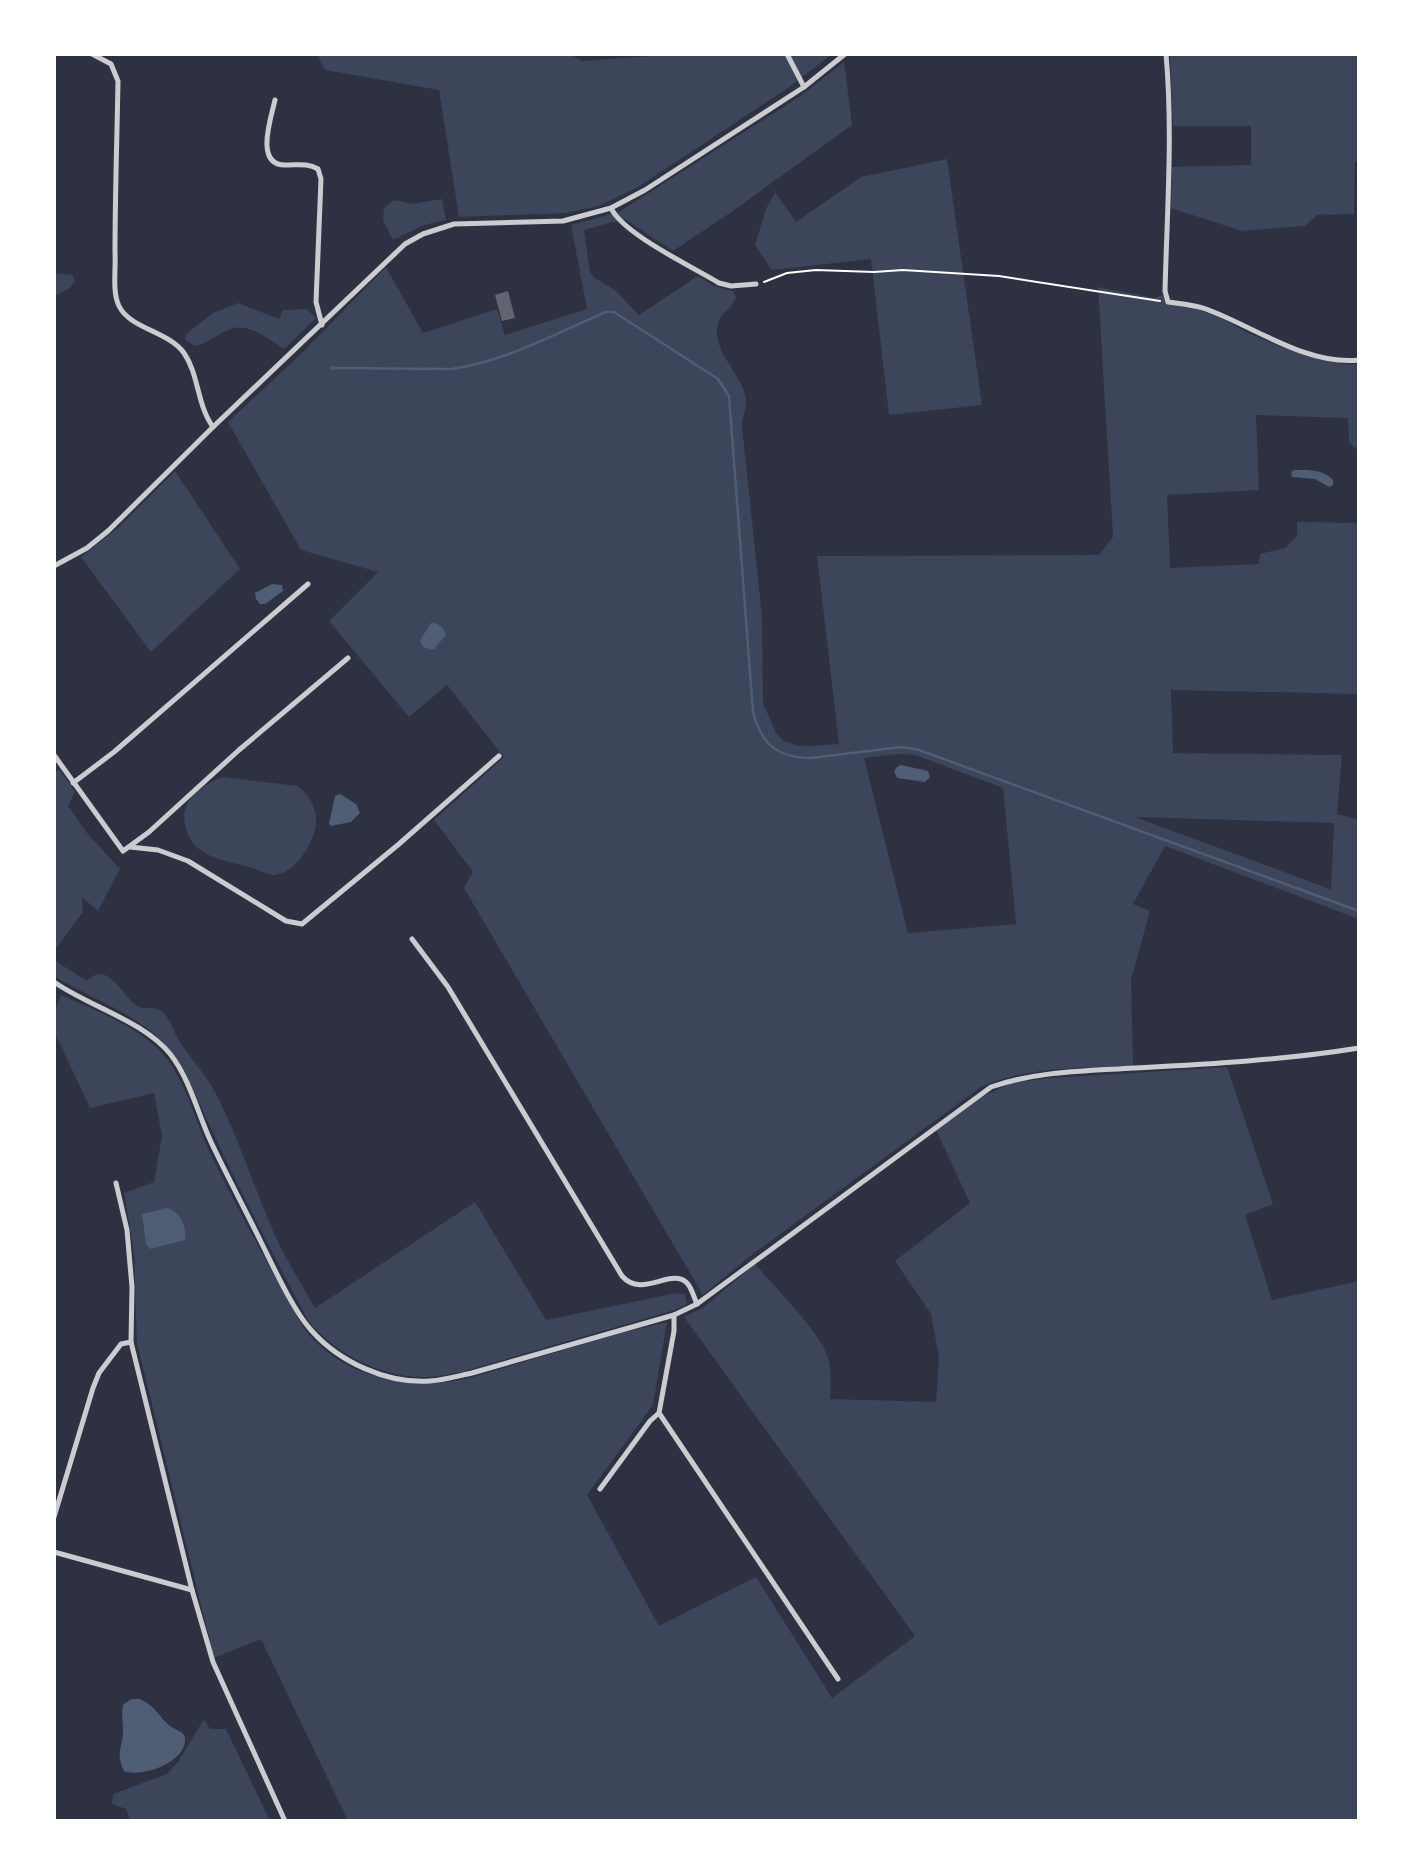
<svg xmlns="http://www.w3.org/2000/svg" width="1413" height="1875" font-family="'Playfair Display',serif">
  <rect width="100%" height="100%" fill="#2d3142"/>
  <g fill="#3c4559" fill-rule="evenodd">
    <polygon points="317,54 570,54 582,61 678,54 832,54 788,88 638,187 599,206 566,213 459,217 439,90 325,70"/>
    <polygon points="1170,54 1359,54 1359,161 1355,162 1354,214 1317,215 1305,226 1242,231 1171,208 1172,167 1251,165 1251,126 1173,126"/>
    <path d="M844,62L852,125L733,211L673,251L625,219L584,230L590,272L595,278L615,290L639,315L698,276L714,286L733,291L736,297C733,308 721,312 718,324C711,348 739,372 745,394C749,405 742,415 742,426L762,616L763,703L776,733L784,741L798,746H810L839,744L817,556L1099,555L1113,537L1098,287L1155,298L1162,295C1178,311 1192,305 1211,313C1221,317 1230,323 1240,329C1267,342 1330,368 1359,364V451L1349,443L1348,418L1256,415L1259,490L1167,495L1170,568L1259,564L1260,554L1285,548L1297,536V522L1359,523V694L1171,690L1173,753L1342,755L1337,814L1359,820V919L1165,846L1133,904L1150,911L1131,980L1133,1066C1082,1068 1029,1066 981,1087L749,1257L703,1295L464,888L473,872L434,820L504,757L447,685L409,717L329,621L378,572L301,550L228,422L304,351L386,267L423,333L497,309L505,335L587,309L571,225L619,212L799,97ZM899,754L915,755L1003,788L1016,924L908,933L864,758ZM1135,817L1334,823L1331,889H1330Z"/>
    <polygon points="947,159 982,405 889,415 871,259 772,270 755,245 766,209 775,192 796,222 861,177"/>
    <polygon points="442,199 446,220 424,225 393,240 383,220 384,208 394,200 412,204"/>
    <polygon points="54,273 72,275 75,281 70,288 54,296"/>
    <path d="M238,303L279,319L283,310L307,309L316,318L284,349C266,338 246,319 224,332C214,337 205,344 194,346L185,339L186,334L213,313Z"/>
    <polygon points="175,471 240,569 151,652 81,557 118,528"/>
    <polygon points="59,769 75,792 68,806 87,833 120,869 98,911 82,897 83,912 54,951 54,773"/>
    <path d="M224,777L297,786C312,796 320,814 314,833C309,849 294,873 275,875C268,875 256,869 249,867C232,862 213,860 199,849C193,845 189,838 187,831C176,804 199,785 224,777Z"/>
    <path d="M54,960L87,981C108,960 121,994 136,1005C144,1011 153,1005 161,1011C170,1016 174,1034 180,1042C191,1059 204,1073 214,1090C241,1141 256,1196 281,1248C291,1268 304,1288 315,1308L475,1202L546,1320L676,1293L685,1294L687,1304L675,1310L462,1372C450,1374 437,1377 424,1377C382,1378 336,1354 309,1322C275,1258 240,1192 210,1126C195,1095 185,1063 160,1039C130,1011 88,997 54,976Z"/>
    <path d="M61,995C93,1009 129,1023 155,1046C184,1071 195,1122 211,1155C240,1214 272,1272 305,1330C345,1379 406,1390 466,1379L621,1333L667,1322L653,1405L587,1495L659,1626L756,1577L832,1698L915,1636L684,1317L704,1307L755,1264C772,1284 820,1332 827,1355C832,1369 831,1384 830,1399L936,1402L939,1358L931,1314L895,1261L970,1203L936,1130L980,1098L1011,1083L1050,1078L1227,1067L1273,1204L1245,1215L1272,1300L1359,1281V1821H348L261,1639L214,1658L137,1343L134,1252L124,1193L154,1182L162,1136L154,1093L90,1108L54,1031V1013Z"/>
    <polygon points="204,1719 210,1729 226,1729 270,1821 130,1821 126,1809 112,1804 113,1794 167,1774 178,1762"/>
  </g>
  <g fill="#4f5d75">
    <path d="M1294,470C1309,470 1323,469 1333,480V485L1329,487L1315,479L1292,477L1291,472Z"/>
    <polygon points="272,584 282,585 283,591 265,604 260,604 256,599 255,593"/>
    <path d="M431,623C437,622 445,628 446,635L434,649C427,650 422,648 420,640Z"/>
    <polygon points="901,765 928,771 930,777 925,782 897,778 894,771 898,766"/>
    <polygon points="340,794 356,804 360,813 351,822 331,826 329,824 335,796"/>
    <path d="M167,1208C180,1211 187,1227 185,1240L150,1249L146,1244L142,1214Z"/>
    <path d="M131,1699C137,1699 137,1698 142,1700C155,1706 160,1718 170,1726C174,1729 181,1731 184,1735C185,1736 185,1738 185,1740C185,1763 141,1778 124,1771C115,1752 123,1748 123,1730C123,1721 121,1714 123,1705Z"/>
  </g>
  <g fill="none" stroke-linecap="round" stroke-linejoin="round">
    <path stroke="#4f5d75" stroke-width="2.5" d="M331,368L451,369C505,362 556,333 606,312H614L718,379L729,396L753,712C762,744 775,757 810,758L902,747L919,750L1359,911"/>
  </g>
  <polygon fill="#626471" points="508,291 515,318 502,321 495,295"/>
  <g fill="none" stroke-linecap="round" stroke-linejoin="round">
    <polyline stroke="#fff" stroke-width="2" points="764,282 787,273 816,270 874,272 903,270 999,276 1160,301"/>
    <g stroke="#caccd0" stroke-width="5">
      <path d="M92,54L111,64L118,81C117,139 115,196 115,253C116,269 112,292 119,306C130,329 168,331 184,353C199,375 197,405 213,427"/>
      <polyline points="787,54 804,87"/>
      <path d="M1166,54C1173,132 1167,212 1165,291L1168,302C1181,304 1194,305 1206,309C1253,326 1307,366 1359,360"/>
      <path d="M275,100C271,118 254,166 286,165C298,165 308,163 318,169L321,179L316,302L322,325"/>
      <path d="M611,208C623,234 693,267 719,283L731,286L756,284"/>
      <polyline points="54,566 87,548 108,531 213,427 405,244 423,234 454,224 563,221 611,208 645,190 804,87 845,54"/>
      <polyline points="54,755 123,851 149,832 239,750 348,658"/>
      <polyline points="73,783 114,752 308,584"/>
      <polyline points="130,847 158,850 188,861 286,921 302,924 399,844 499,756"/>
      <path d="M412,939L448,987L622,1276C642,1299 671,1267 687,1283C692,1288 694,1298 697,1304"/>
      <path d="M54,982C90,1007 144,1021 171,1055C190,1080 198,1114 211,1142C227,1176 245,1209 261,1242C274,1268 293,1310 311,1330C339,1362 387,1384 430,1381C444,1380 458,1376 472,1373L674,1315L697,1304L991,1087C1037,1071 1086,1071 1134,1068C1209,1064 1285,1060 1359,1048"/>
      <polyline points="116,1183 127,1230 132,1287 131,1342 192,1590 213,1662 285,1821"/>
      <polyline points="659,1413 838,1679"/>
      <polyline points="600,1489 650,1421 659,1413 674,1331 674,1315"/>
      <polyline points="54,1517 93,1388 99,1373 121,1344 131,1342"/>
      <polyline points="54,1552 192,1590"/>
    </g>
  </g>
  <rect width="1413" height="1875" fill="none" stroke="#ffffff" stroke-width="112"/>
</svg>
